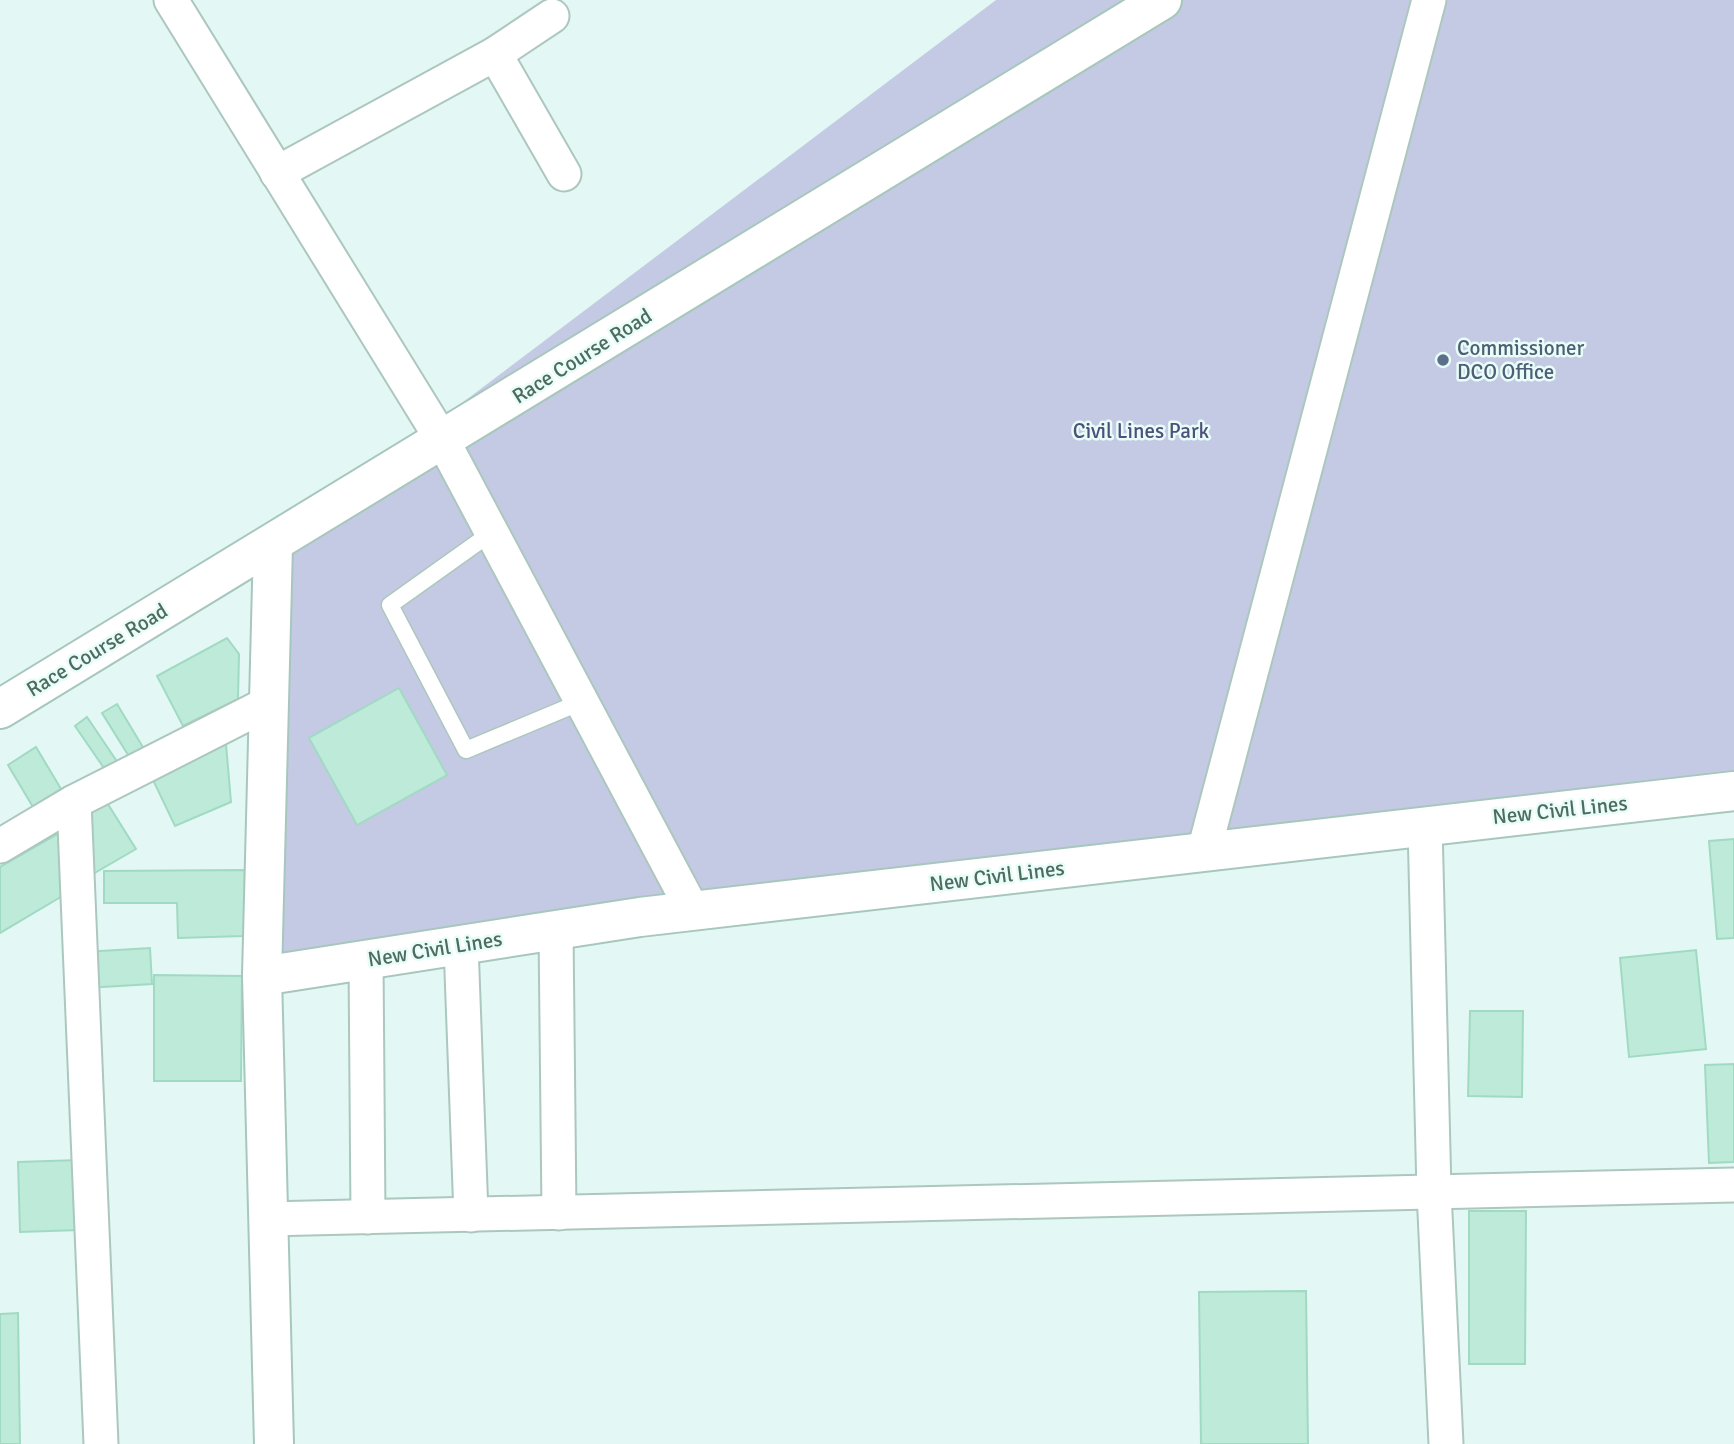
<svg xmlns="http://www.w3.org/2000/svg" width="1734" height="1444" font-family="Signika,sans-serif">
  <rect width="100%" height="100%" fill="#e3f8f5"/>
  <polygon fill="#c4cae3" points="996,0 1734,0 1734,792 262,976 274,545"/>
  <g fill="#beead9" stroke="#a1dac3" stroke-width="2">
    <polygon points="227,638 239,654 238,699 183,726 157,676"/>
    <polygon points="399,688 447,775 357,825 309,738"/>
    <polygon points="117,704 144,749 130,758 102,713"/>
    <polygon points="87,717 118,763 106,771 75,726"/>
    <polygon points="226,744 231,802 175,826 153,780"/>
    <polygon points="36,747 61,789 33,807 8,765"/>
    <polygon points="106,801 136,849 86,878 87,813"/>
    <polygon points="63,831 64,895 0,933 0,867"/>
    <polygon points="1734,839 1734,938 1717,939 1709,841"/>
    <polygon points="245,870 244,936 178,938 177,903 104,903 104,871"/>
    <polygon points="150,948 152,984 86,988 84,952"/>
    <polygon points="1696,950 1706,1049 1629,1057 1620,958"/>
    <polygon points="154,975 242,976 241,1081 154,1081"/>
    <polygon points="1470,1011 1523,1011 1522,1097 1468,1096"/>
    <polygon points="1734,1064 1734,1162 1709,1163 1705,1065"/>
    <polygon points="79,1160 80,1230 20,1232 18,1162"/>
    <polygon points="1469,1211 1526,1211 1525,1364 1469,1364"/>
    <polygon points="1306,1291 1308,1444 1201,1444 1199,1292"/>
    <polygon points="18,1313 20,1444 0,1444 0,1314"/>
  </g>
  <g fill="none" stroke-linecap="round" stroke-linejoin="round">
    <g stroke="#acc7be" stroke-width="19">
      <polyline id="lane" points="491,533 390,605 466,750 581,702"/>
    </g>
    <g stroke="#acc7be" stroke-width="37">
      <g id="street">
        <polyline points="171,0 443,441 693,911"/>
        <polyline points="495,54 564,174"/>
        <polyline points="277,173 495,54 552,16"/>
        <polyline points="74,802 101,1444"/>
        <polyline points="1425,825 1434,1192 1446,1444"/>
        <polyline points="0,846 74,802 269,703"/>
        <polyline points="1204,851 1429,0"/>
        <polyline points="556,930 559,1213"/>
        <polyline points="461,945 471,1215"/>
        <polyline points="366,960 368,1217"/>
        <polyline points="267,1219 1734,1185"/>
      </g>
    </g>
    <g stroke="#a7c7bd" stroke-width="42">
      <g id="secondary">
        <polyline points="273,545 262,976 274,1444"/>
        <polyline points="0,709 1162,0"/>
        <polyline points="262,976 640,917 1734,791"/>
      </g>
    </g>
    <use href="#lane" stroke="#fff" stroke-width="16"/>
    <use href="#street" stroke="#fff" stroke-width="33"/>
    <use href="#secondary" stroke="#fff" stroke-width="38"/>
  </g>
  <circle fill="#5c6f8a" stroke="#e8fcf8" stroke-width="2.5" cx="1443" cy="360" r="7"/>
  <g text-anchor="middle" dominant-baseline="central" stroke-width="5" stroke-linejoin="round" paint-order="stroke">
    <g font-size="21" fill="#4e5e75" stroke="#e8fcf8" text-anchor="start">
      <text x="1457" y="348">Commissioner<tspan x="1457" dy="24">DCO Office</tspan></text>
    </g>
    <g font-size="21" fill="#4d6c5f" stroke="#e8fcf8">
      <text transform="translate(582 356) rotate(-32)">Race Course Road</text>
      <text transform="translate(97 650) rotate(-31)">Race Course Road</text>
      <text transform="translate(1560 810) rotate(-6)">New Civil Lines</text>
      <text transform="translate(997 876) rotate(-7)">New Civil Lines</text>
      <text transform="translate(435 949) rotate(-9)">New Civil Lines</text>
    </g>
    <g font-size="21" fill="#4d507b" stroke="#e8fcf8">
      <text x="1141" y="431">Civil Lines Park</text>
    </g>
  </g>
</svg>
